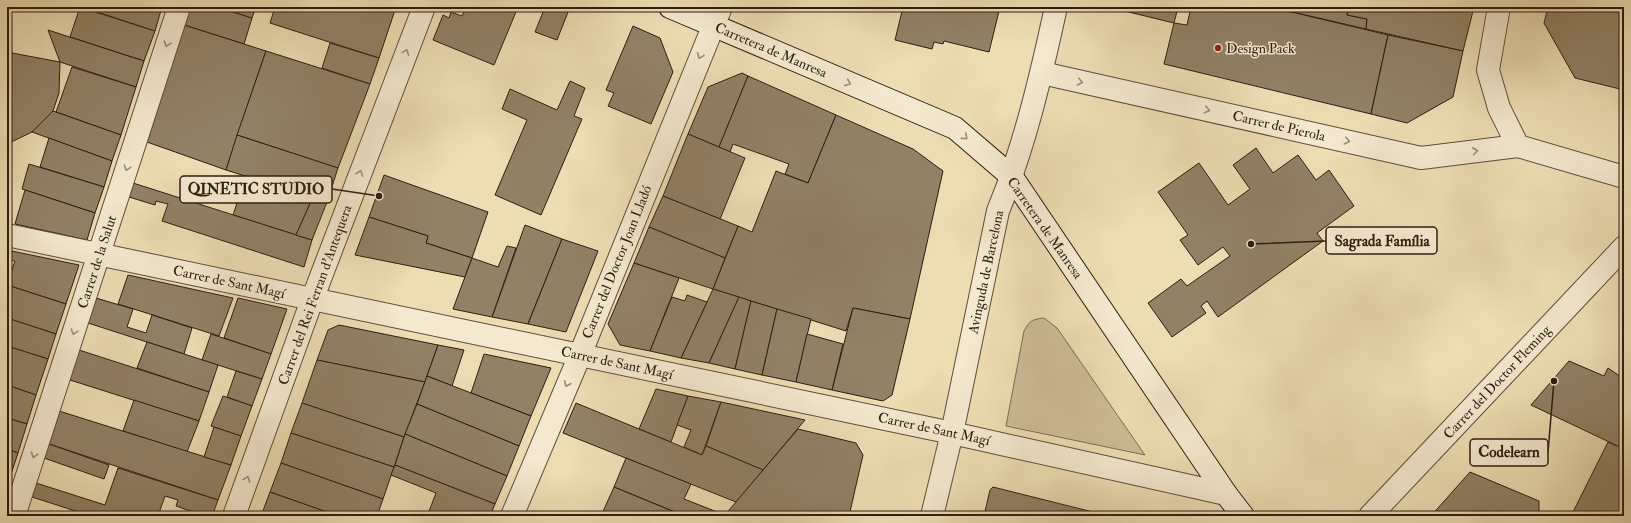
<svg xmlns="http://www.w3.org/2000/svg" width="1631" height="523" font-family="'IM FELL Double Pica',serif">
  <rect width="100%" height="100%" fill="#edddb3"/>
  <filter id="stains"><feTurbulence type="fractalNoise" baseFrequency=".005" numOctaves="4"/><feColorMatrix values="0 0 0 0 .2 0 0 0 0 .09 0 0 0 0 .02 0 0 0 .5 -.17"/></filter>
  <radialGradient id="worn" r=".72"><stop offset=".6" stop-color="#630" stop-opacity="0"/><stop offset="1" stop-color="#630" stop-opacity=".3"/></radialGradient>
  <path fill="#cdbc97" stroke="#7e6c54" d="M1044,318L1057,328L1145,455L1006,426L1024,331C1029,321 1033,319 1044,318Z"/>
  <g fill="#918165" stroke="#2e1d10">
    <polygon points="80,7 155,31 144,61 70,37"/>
    <polygon points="82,7 162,7 155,31"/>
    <polygon points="189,7 218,7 252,18 244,44 184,25"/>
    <polygon points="218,7 256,7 252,18"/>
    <polygon points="275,7 396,7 379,58 270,23"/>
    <polygon points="466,7 518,7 494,65 433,40 443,15 449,18 451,12 462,16"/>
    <polygon points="545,7 570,7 557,40 535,32"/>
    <polygon points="903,7 990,7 990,9 999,11 989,52 944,41 943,44 934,42 932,49 895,40"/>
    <polygon points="1108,7 1178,7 1174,23"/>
    <polygon points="1191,7 1271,7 1388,35 1371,114 1164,64 1174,23 1187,25"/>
    <polygon points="1271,7 1349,7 1347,15 1367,19 1366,29"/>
    <polygon points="1349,7 1474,7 1463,51 1366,29 1367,19 1347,15"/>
    <polygon points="1548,7 1624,7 1624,90 1575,78 1544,23"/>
    <polygon points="184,25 266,51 226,170 147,142"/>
    <polygon points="633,26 660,38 673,72 651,124 608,106 614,93 606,90"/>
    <polygon points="48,30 144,61 136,87 60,62"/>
    <polygon points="1388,35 1463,51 1453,97 1407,123 1371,114"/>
    <polygon points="330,43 379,58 370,84 322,68"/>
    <polygon points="266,51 370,84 338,168 237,135"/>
    <polygon points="7,52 60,62 59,93 53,111 32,132 7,144"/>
    <polygon points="72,67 136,87 121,135 56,112"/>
    <polygon points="742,73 748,76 719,147 688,134 708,87"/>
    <polygon points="748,76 836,115 808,183 785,174 789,164 733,144 730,152 719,147"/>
    <polygon points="570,81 585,88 574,116 582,119 541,215 495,195 527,120 502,109 510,89 557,110"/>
    <polygon points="53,111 121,135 112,161 32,132"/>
    <polygon points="836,115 913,149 943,171 910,319 853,308 846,331 713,289 738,226 752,232 776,171 808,183"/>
    <polygon points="688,134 745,158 720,219 663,196"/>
    <polygon points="237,135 338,168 327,202 226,170"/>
    <polygon points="49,138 112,161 104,187 40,167"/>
    <polygon points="1256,148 1273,173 1298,155 1316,180 1329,170 1354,206 1317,233 1323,241 1218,317 1207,301 1201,306 1206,313 1172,337 1148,303 1181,279 1187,286 1230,256 1223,247 1198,265 1180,240 1188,235 1158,192 1199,163 1228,205 1250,189 1233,165"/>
    <polygon points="29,164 104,187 95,213 22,189"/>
    <polygon points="384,175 488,212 472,258 426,243 428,236 369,217"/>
    <polygon points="246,176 313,197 296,235 233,215"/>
    <polygon points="133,183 312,240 304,267 162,221 168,204 156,201 155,205 129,197"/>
    <polygon points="25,190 95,213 87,240 15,224"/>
    <polygon points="663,196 738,226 725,258 649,227"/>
    <polygon points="313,197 327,202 312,240 296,235"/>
    <polygon points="369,217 428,236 426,243 472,258 465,277 355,255"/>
    <polygon points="525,225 562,239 528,324 492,317"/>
    <polygon points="649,227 725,258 713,289 634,263"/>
    <polygon points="562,239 598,251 566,332 528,324"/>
    <polygon points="507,246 516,248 492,317 453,309 472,258 498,267"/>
    <polygon points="7,250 79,265 66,304 7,285 15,261 7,260"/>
    <polygon points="634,263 679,278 650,351 620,345 608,324"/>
    <polygon points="128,275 233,298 219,336 118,304"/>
    <polygon points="7,285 66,304 56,334 7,318"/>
    <polygon points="713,289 739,297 709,363 681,358"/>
    <polygon points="687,295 707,302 681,358 650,351 672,297 685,301"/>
    <polygon points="739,297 751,301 735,369 709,363"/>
    <polygon points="96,298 133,309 127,327 146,333 152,315 192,328 184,354 88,323"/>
    <polygon points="238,298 287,309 271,354 224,338"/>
    <polygon points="751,301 777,309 762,375 735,369"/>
    <polygon points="853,308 910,319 892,395 883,401 832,390"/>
    <polygon points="777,309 811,319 796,382 762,375"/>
    <polygon points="7,318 56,334 48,359 7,346"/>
    <polygon points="339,325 438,345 425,382 317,360 328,330"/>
    <polygon points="211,334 271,354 262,379 202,360"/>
    <polygon points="807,334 843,344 832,390 796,382"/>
    <polygon points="147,342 218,365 209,392 137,368"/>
    <polygon points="438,345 464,350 452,386 427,376"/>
    <polygon points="7,346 48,359 36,395 7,385"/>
    <polygon points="79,350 209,392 199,421 70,380"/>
    <polygon points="484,354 551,368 531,416 471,393"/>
    <polygon points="317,360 425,382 404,437 302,403"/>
    <polygon points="1569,361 1604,376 1608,368 1624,379 1624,449 1531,405"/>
    <polygon points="236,371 262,379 252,406 227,397"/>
    <polygon points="427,376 531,416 519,446 417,404"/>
    <polygon points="7,385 36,395 27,424 7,418"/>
    <polygon points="656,389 688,396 671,442 639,429"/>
    <polygon points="223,396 252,406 241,436 211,426"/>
    <polygon points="688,396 721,402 702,455 684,447 691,430 677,425"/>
    <polygon points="134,400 199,421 187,452 123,431"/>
    <polygon points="721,402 805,420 763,470 706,446"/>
    <polygon points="302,403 404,437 394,467 291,433"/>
    <polygon points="576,403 702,455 706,446 763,470 736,502 563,433"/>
    <polygon points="417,404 519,446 507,476 405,434"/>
    <polygon points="59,411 231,465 218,500 49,444"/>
    <polygon points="7,418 27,424 18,453 7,449"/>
    <polygon points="214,427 241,436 231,465 204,457"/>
    <polygon points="798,429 856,443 863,455 849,516 724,516"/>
    <polygon points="291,433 394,467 383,499 281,463"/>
    <polygon points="405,434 507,476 495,504 395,465"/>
    <polygon points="1608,442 1624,449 1624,502 1617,516 1575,516 1572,514"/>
    <polygon points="49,444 109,465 104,479 44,458"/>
    <polygon points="7,449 18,453 7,486"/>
    <polygon points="626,458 691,484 684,499 725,515 685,516 614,487"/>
    <polygon points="281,463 383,499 377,516 338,516 270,492"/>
    <polygon points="395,465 495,504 490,516 435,516 428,514 436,493 391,475"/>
    <polygon points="118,468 218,500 212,516 191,516 193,512 176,506 178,500 165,496 158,516 91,516 32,497 36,483 105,505"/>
    <polygon points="1470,472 1539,501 1539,516 1431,516"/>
    <polygon points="614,487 677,513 676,516 601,516"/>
    <polygon points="993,487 1109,516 984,516 990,490"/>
    <polygon points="270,492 338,516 261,516"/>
    <polygon points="424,512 428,514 435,516 423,516"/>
  </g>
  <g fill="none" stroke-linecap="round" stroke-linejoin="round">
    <g stroke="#5e4d39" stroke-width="24">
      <g id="street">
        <polyline points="1499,7 1488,70 1499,108 1518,146 1624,177"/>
        <polyline points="1042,73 1421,158 1518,146"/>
        <polyline points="7,235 952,433 1226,494"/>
        <polyline points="14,516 179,7"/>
        <polyline points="234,516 312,300 424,7"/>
        <polyline points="512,516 580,355 721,7"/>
        <path d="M932,516L952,433L998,211C1025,145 1041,76 1056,7"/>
        <polyline points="1370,516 1624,247"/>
      </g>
    </g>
    <g stroke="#2e1d10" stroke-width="24">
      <polyline id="secondary" points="670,7 955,128 1012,177 1226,494 1243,516"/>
    </g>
    <use href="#street" stroke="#f3e9ce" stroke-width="22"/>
    <use href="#secondary" stroke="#f3e9ce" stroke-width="22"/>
  </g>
  <defs><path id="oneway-chevron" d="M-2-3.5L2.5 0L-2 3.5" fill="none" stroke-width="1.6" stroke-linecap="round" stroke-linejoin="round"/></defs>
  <g stroke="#9a8d78">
    <use href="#oneway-chevron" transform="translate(167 44) rotate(108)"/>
    <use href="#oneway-chevron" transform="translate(406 52) rotate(-69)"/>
    <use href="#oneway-chevron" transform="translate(700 56) rotate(112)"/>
    <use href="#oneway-chevron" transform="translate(1080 82) rotate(13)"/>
    <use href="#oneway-chevron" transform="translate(848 83) rotate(23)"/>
    <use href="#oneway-chevron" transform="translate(1207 110) rotate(13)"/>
    <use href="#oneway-chevron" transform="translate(965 137) rotate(40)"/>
    <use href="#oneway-chevron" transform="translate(1347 141) rotate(13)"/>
    <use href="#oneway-chevron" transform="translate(1475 151) rotate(-7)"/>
    <use href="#oneway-chevron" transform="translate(127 168) rotate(108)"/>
    <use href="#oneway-chevron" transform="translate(360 173) rotate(-69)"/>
    <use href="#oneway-chevron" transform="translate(74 332) rotate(108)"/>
    <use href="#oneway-chevron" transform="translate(567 384) rotate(113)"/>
    <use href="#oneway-chevron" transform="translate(34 455) rotate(108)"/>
    <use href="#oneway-chevron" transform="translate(247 479) rotate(-70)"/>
  </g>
  <circle fill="#8f2418" stroke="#f3e9ce" stroke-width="1.5" cx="1218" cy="48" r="4"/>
  <g text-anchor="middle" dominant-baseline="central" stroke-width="3" stroke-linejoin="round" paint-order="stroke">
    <g font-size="14" fill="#2e1d10" stroke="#f3e9ce" text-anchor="start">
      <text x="1226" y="48">Design Pack</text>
    </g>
    <g font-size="14" fill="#2e1d10" stroke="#f3e9ce">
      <text transform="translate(771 50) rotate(23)">Carretera de Manresa</text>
      <text transform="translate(1279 126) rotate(13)">Carrer de Pierola</text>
      <text transform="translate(1045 228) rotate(55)">Carretera de Manresa</text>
      <text transform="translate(97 262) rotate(-72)">Carrer de la Salut</text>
      <text transform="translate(617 262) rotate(-68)">Carrer del Doctor Joan Lladó</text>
      <text transform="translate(986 272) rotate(-78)">Avinguda de Barcelona</text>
      <text transform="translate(229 282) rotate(12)">Carrer de Sant Magí</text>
      <text transform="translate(315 295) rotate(-70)">Carrer del Rei Ferran d'Antequera</text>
      <text transform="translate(617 363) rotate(12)">Carrer de Sant Magí</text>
      <text transform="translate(1497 382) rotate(-47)">Carrer del Doctor Fleming</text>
      <text transform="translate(934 429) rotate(12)">Carrer de Sant Magí</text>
    </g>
  </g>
  <path fill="none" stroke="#2e1d10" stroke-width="1.5" d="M379 196L332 189M1251 244L1326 241M1554 381L1548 452"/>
  <g fill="#2e1d10" stroke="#f3e9ce" stroke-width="1.5">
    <circle cx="379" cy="196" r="4"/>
    <circle cx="1251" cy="244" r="4"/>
    <circle cx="1554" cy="381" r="4"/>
  </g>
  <g fill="#f3e9ce" stroke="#2e1d10" stroke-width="1.5">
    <rect x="180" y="176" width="152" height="27" rx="4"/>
    <rect x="1326" y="227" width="111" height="27" rx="4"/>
    <rect x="1470" y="439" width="78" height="27" rx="4"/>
  </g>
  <g font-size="15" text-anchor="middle" font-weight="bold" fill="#2e1d10">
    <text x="256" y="194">QINETIC STUDIO</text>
    <text x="1382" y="246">Sagrada Família</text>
    <text x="1509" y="457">Codelearn</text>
  </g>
  <rect width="1631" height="523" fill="none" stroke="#edddb3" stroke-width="24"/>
  <rect x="8" y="8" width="1615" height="507" fill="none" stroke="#2e1d10" stroke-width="2"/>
  <rect x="12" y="12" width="1607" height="499" fill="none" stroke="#2e1d10"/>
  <rect width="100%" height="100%" filter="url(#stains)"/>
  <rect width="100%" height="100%" fill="url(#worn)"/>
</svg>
